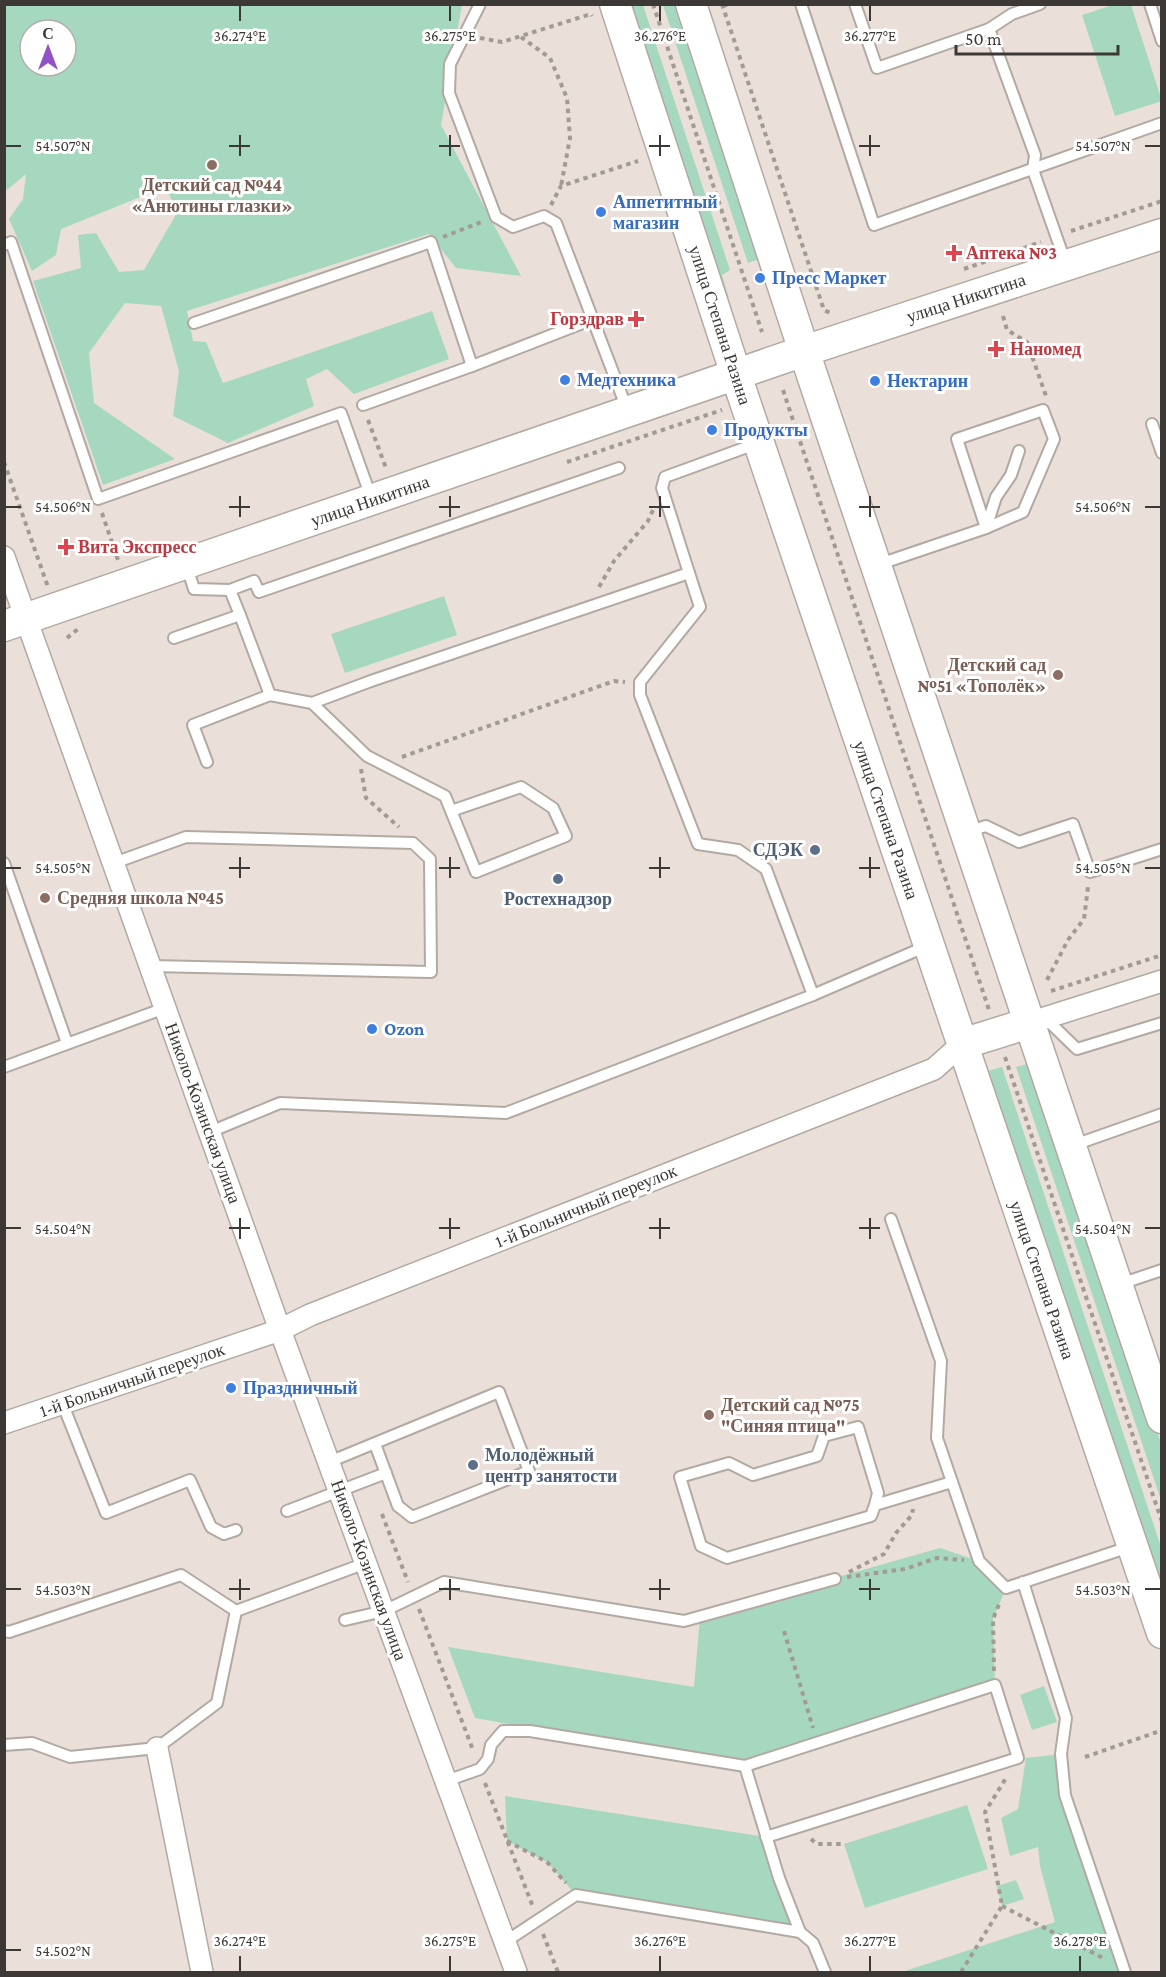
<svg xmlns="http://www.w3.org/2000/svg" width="1166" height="1977" font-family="'Crimson Pro',serif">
  <rect width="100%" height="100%" fill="#eae0d9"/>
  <g fill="#a6d8bf" fill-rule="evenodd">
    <polygon points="1116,4 1131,5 1162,101 1115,116 1082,15"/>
    <path d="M5,5H462L441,125L521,276L456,268L429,234L187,311L193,341L206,342L223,383L432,311L449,359L354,394L327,369L306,379L314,406L228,443L173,416L179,371L161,306L125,303L89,353L94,403L175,459L103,485L33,281L81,268L78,235L96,233L119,272L144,270L178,211L165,187L61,229L56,255L32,271L9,219L23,199L26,174L7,190L5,185ZM30,30H66V66H30Z"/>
    <polygon points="627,5 643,5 730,270 722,275 729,298 720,292"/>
    <polygon points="663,5 676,5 760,259 748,263"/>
    <polygon points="444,596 457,635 345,673 331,634"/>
    <polygon points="1034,1062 1161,1443 1161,1500 1016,1067"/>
    <polygon points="1002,1067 1161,1547 1161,1596 984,1072"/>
    <polygon points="940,1548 979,1561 1006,1588 993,1619 995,1685 745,1766 475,1718 448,1647 694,1687 700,1616"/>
    <polygon points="1044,1686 1057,1722 1032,1730 1020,1695"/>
    <polygon points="1061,1754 1065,1795 1125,1972 902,1972 1055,1922 1040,1866 1038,1847 1010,1856 1001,1818 1018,1809 1026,1758"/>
    <polygon points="505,1796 766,1837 800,1932 576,1895 547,1862 507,1841"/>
    <polygon points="967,1805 988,1869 865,1908 844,1844"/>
    <polygon points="1016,1880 1024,1899 1002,1906 997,1886"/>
  </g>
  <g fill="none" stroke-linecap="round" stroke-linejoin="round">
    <g stroke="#b2a9a2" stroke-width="14">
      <g id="lane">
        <polyline points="480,4 450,64 449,93 496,217 513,227 544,216 556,223 627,409"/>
        <polyline points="801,4 874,225 1162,123"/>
        <polyline points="855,4 877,68 989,29 1012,14 1040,4"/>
        <polyline points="1150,4 1162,41"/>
        <polyline points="989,29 1035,155 1033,170 1066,264"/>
        <polyline points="4,245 11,242 98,499 341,413 371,497"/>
        <polyline points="194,323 431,242 472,366"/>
        <polyline points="363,405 472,366 593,319"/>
        <polyline points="1152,424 1162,453"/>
        <polyline points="986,528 996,497 1011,475 1019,451"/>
        <polyline points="186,564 194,589 230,590"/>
        <polyline points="877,565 986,528 1023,512 1054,439 1043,410 957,439 986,528"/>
        <polyline points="689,573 700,607 640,682 640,695 698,844 738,850 766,869 813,995"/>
        <polyline points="240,615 230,590 254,581 259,592 619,468"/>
        <polyline points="174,638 240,615 270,695 193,725 207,762"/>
        <polyline points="270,695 312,703 371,681 689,573 662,488 665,477 758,443"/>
        <polyline points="312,703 367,756 445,796 476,872 566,836 553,808 521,787 451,811"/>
        <polyline points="966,832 986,826 1019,842 1073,824 1090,872 1162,849"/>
        <polyline points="4,863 67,1043"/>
        <polyline points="114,863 186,837 413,843 430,859 431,972 150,966"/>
        <polyline points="1045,1018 1077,1049 1162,1023"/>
        <polyline points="4,1067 165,1008"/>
        <polyline points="210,1132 280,1103 506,1113 813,995 927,946"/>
        <polyline points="1074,1145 1162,1114"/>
        <polyline points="891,1219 941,1361 937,1438 979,1561 1006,1588 1132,1546"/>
        <polyline points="1120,1284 1162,1270"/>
        <polyline points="63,1405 106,1513 190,1480 211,1527 224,1534 236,1530"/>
        <polyline points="329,1462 499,1392 529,1471 412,1517 398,1506 375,1444"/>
        <polyline points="875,1505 878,1493 858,1427 824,1436 817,1456 753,1475 729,1463 680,1477 701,1546 727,1558 871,1516 875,1505 952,1482"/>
        <polyline points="287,1511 386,1473"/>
        <polyline points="1023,1582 1066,1718 1061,1754 1065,1795 1125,1972"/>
        <polyline points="236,1611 366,1563"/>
        <polyline points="345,1620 384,1611 444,1582 684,1621 835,1579"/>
        <polyline points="4,1631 9,1632 181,1575 236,1611"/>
        <polyline points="4,1745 32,1743 70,1757 157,1748 217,1703 236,1611"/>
        <polyline points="745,1766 779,1878 800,1932 813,1943 825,1972"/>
        <polyline points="446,1781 480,1769 488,1759 491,1745 503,1731 530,1731 745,1766 995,1685 1018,1758 766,1837"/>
        <polyline points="505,1942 576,1895 800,1932"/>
      </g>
    </g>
    <g stroke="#b2a9a2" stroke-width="24">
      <g id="street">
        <polyline points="4,557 280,1330 516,1972"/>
        <polyline points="1029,1023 1162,981"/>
        <polyline points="4,1423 280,1330 310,1315 934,1069 962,1044"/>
        <polyline points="157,1748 202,1972"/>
      </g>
    </g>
    <g stroke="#b2a9a2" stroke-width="33">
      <g id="secondary">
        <polyline points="615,4 745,402 1162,1633"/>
        <polyline points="691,4 804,351 1162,1418"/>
        <polyline points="4,626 804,351 1162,234"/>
        <polyline points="962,1044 1029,1023"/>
      </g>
    </g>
    <g stroke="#a29a95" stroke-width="4" stroke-dasharray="4.5 4.5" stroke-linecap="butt">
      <polyline points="653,4 762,332"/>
      <polyline points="722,4 824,310 832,314"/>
      <polyline points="723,6 729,4"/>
      <polyline points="521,37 550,58 567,98 570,138 561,186"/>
      <polyline points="480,38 502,42 591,14 592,16"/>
      <polyline points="551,205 561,186 638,161"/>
      <polyline points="1071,231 1162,201"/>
      <polyline points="443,237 484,221"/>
      <polyline points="964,269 1041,242"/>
      <polyline points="1003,316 1007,330 1027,342 1046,396"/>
      <polyline points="783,390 989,1010"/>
      <polyline points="368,420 386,468"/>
      <polyline points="4,462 48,587"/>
      <polyline points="567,462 722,410"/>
      <polyline points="102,513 118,560"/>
      <polyline points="599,587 614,561 648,521 653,510"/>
      <polyline points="67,638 78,629"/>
      <polyline points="402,757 614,681 625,682"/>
      <polyline points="361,769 366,798 399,827"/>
      <polyline points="1047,980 1068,940 1084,919 1088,887"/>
      <polyline points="1051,991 1162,955"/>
      <polyline points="1005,1057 1162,1522"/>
      <polyline points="382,1514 408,1582"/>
      <polyline points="849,1572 884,1554 896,1533 912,1515 913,1509"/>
      <polyline points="847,1577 905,1569 937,1558 964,1560"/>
      <polyline points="419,1609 473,1750"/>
      <polyline points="784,1631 813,1728"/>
      <polyline points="994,1671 993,1619 1000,1602"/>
      <polyline points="1085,1757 1157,1732"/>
      <polyline points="485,1783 533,1907"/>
      <polyline points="811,1839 817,1844 844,1844"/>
      <polyline points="507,1841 547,1862 566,1883"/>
      <polyline points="1002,1906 1105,1959"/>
      <polyline points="543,1934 558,1972"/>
      <polyline points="961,1972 1002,1906 985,1812 1006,1778"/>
    </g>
    <use href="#lane" stroke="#fff" stroke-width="10"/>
    <use href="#street" stroke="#fff" stroke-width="21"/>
    <use href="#secondary" stroke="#fff" stroke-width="30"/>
  </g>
  <path fill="none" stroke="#3c3835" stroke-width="2" d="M240,6V21M450,6V21M660,6V21M870,6V21M240,135V156M450,135V156M660,135V156M870,135V156M6,146H21M229,146H250M439,146H460M649,146H670M859,146H880M1145,146H1160M240,496V517M450,496V517M660,496V517M870,496V517M6,507H21M229,507H250M439,507H460M649,507H670M859,507H880M1145,507H1160M240,857V878M450,857V878M660,857V878M870,857V878M6,868H21M229,868H250M439,868H460M649,868H670M859,868H880M1145,868H1160M240,1218V1239M450,1218V1239M660,1218V1239M870,1218V1239M6,1228H21M229,1228H250M439,1228H460M649,1228H670M859,1228H880M1145,1228H1160M240,1579V1600M450,1579V1600M660,1579V1600M870,1579V1600M6,1589H21M229,1589H250M439,1589H460M649,1589H670M859,1589H880M1145,1589H1160M6,1950H21M240,1956V1971M450,1956V1971M660,1956V1971M870,1956V1971M1080,1956V1971"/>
  <g fill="#8d6e63" stroke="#fff" stroke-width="2">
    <circle cx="212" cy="165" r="6"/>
    <circle cx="1058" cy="675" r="6"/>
    <circle cx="45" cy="898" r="6"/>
    <circle cx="709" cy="1415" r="6"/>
  </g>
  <g fill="#3f7fe0" stroke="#fff" stroke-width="2">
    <circle cx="601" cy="212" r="6"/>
    <circle cx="760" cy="278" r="6"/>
    <circle cx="565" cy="380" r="6"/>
    <circle cx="875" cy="381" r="6"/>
    <circle cx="712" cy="430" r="6"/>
    <circle cx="372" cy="1029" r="6"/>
    <circle cx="231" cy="1388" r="6"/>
  </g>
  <g fill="#e0444e" stroke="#fff" stroke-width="2">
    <path d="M951 244h6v6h6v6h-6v6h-6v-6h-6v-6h6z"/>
    <path d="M633 310h6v6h6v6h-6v6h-6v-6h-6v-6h6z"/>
    <path d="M993 340h6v6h6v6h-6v6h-6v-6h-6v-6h6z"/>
    <path d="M63 538h6v6h6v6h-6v6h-6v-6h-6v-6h6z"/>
  </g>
  <g fill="#5c6f8a" stroke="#fff" stroke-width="2">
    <circle cx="815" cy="850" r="6"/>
    <circle cx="558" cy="879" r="6"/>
    <circle cx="473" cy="1465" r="6"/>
  </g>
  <g text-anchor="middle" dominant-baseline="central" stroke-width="6" stroke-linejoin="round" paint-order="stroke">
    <g font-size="18" font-weight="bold" fill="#785e54" stroke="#fff" text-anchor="start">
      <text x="212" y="185" text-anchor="middle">Детский сад №44<tspan x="212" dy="21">«Анютины глазки»</tspan></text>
      <text x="1046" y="665" text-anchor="end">Детский сад<tspan x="1046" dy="21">№51 «Тополёк»</tspan></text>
      <text x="57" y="898">Средняя школа №45</text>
      <text x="721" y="1405">Детский сад №75<tspan x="721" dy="21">"Синяя птица"</tspan></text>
    </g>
    <g font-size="18" font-weight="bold" fill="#366cbe" stroke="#fff" text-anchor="start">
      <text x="613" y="202">Аппетитный<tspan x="613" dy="21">магазин</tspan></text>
      <text x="772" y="278">Пресс Маркет</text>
      <text x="577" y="380">Медтехника</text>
      <text x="887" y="381">Нектарин</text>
      <text x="724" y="430">Продукты</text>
      <text x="384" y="1029">Ozon</text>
      <text x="243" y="1388">Праздничный</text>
    </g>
    <g font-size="18" font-weight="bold" fill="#be3a42" stroke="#fff" text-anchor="start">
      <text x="966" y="253">Аптека №3</text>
      <text x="624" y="319" text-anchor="end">Горздрав</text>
      <text x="1010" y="349">Наномед</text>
      <text x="78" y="547">Вита Экспресс</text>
    </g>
    <g font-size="18" fill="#3c3835" stroke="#fff">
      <text transform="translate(966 298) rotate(-18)">улица Никитина</text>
      <text transform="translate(720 325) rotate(72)">улица Степана Разина</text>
      <text transform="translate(370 501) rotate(-19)">улица Никитина</text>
      <text transform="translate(886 820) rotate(71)">улица Степана Разина</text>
      <text transform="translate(203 1113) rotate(70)">Николо-Козинская улица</text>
      <text transform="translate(586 1206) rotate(-22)">1-й Больничный переулок</text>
      <text transform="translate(1042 1280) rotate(71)">улица Степана Разина</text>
      <text transform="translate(132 1380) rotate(-19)">1-й Больничный переулок</text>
      <text transform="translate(369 1570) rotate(70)">Николо-Козинская улица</text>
    </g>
    <g font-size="18" font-weight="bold" fill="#4e5e75" stroke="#fff" text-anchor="end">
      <text x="803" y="850">СДЭК</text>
      <text x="558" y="899" text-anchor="middle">Ростехнадзор</text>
      <text x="485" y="1455" text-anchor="start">Молодёжный<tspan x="485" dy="21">центр занятости</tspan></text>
    </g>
  </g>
  <g font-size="15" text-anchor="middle" fill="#3c3835" stroke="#fff" stroke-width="6" stroke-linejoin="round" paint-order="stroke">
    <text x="240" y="41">36.274°E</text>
    <text x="450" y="41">36.275°E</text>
    <text x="660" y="41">36.276°E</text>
    <text x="870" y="41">36.277°E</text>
    <text x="63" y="151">54.507°N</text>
    <text x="1103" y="151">54.507°N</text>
    <text x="63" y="512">54.506°N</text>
    <text x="1103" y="512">54.506°N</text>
    <text x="63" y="873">54.505°N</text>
    <text x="1103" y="873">54.505°N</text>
    <text x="63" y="1234">54.504°N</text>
    <text x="1103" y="1234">54.504°N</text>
    <text x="63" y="1595">54.503°N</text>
    <text x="1103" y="1595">54.503°N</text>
    <text x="240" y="1946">36.274°E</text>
    <text x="450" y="1946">36.275°E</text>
    <text x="660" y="1946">36.276°E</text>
    <text x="870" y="1946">36.277°E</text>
    <text x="1080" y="1946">36.278°E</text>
    <text x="63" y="1956">54.502°N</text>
  </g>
  <rect width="1166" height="1977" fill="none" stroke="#3c3835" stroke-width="12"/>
  <g transform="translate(48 48)"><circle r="28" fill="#ffffff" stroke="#b1afae" stroke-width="1.5"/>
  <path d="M0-4.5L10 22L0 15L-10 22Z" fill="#9151c7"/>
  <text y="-9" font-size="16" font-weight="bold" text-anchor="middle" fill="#3c3835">С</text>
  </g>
  <path d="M956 45v9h162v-9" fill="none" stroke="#3c3835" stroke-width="3"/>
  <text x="965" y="45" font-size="18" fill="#3c3835" stroke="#ffffff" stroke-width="4.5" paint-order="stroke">50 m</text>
</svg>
